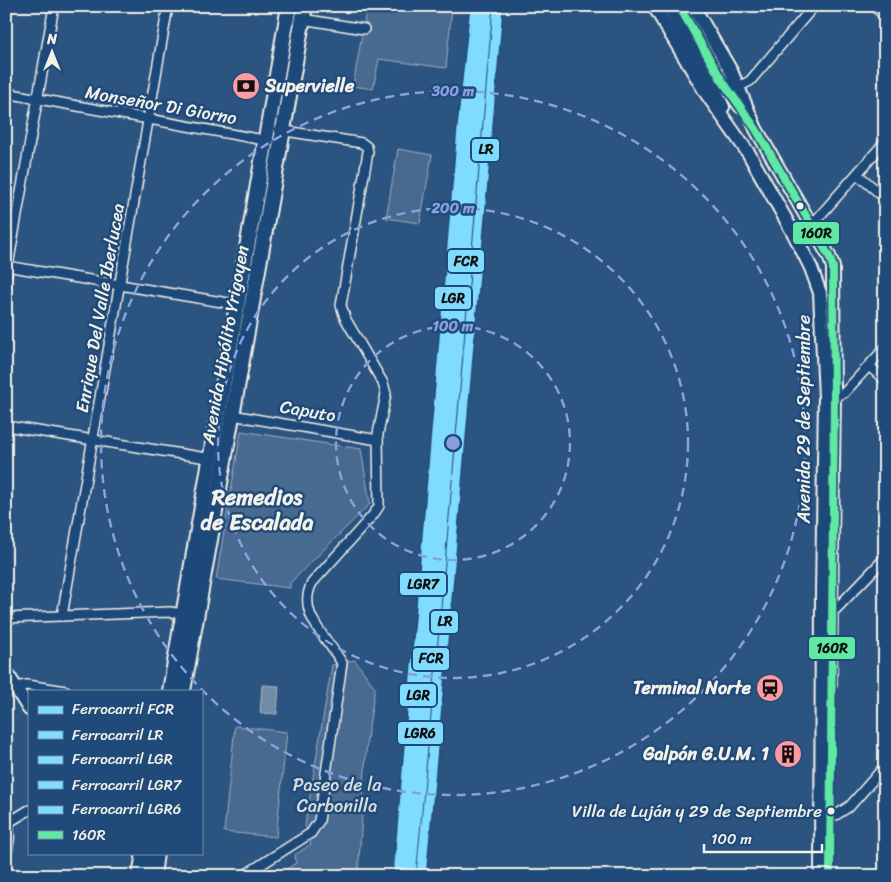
<svg xmlns="http://www.w3.org/2000/svg" width="891" height="882" font-family="Sriracha,sans-serif">
  <rect width="100%" height="100%" fill="#2c5481"/>
  <filter id="ink" filterUnits="userSpaceOnUse"><feTurbulence type="fractalNoise" baseFrequency=".02" numOctaves="2"/><feDisplacementMap in="SourceGraphic" scale="10" xChannelSelector="R" yChannelSelector="G"/><feConvolveMatrix kernelMatrix="1 2 1 2 8 2 1 2 1" color-interpolation-filters="sRGB"/></filter>
  <g filter="url(#ink)">
    <g fill="#496b90" stroke="#9eaebc">
      <polygon points="367,6 452,6 446,68 379,59 373,89 353,86"/>
      <polygon points="398,149 432,155 420,223 386,218"/>
      <polygon points="241,431 361,449 370,504 290,583 290,588 216,579"/>
      <polygon points="355,660 375,688 367,739 358,876 276,876 296,863 295,855 311,844 305,825 332,665"/>
      <polygon points="235,726 287,732 276,837 224,832"/>
    </g>
    <polygon fill="#738ca6" stroke="#a7b4c0" points="262,685 279,686 277,714 260,713"/>
    <g fill="none" stroke-linecap="round" stroke-linejoin="round">
      <g stroke="#f4f1e8" stroke-width="12">
        <g id="street">
          <polyline points="874,6 885,16"/>
          <polyline points="302,19 364,29"/>
          <polyline points="738,87 750,81 814,6"/>
          <polyline points="6,93 269,141"/>
          <polyline points="857,174 885,198"/>
          <polyline points="794,234 817,219 885,142"/>
          <polyline points="6,266 240,305"/>
          <polyline points="6,277 54,6"/>
          <polyline points="869,366 885,380"/>
          <polyline points="831,397 844,393 885,348"/>
          <polyline points="232,415 378,440"/>
          <polyline points="6,426 213,459"/>
          <polyline points="828,612 836,609 885,558"/>
          <polyline points="62,616 168,6"/>
          <polyline points="6,618 170,612 183,614"/>
          <polyline points="15,687 27,685 66,691"/>
          <polyline points="821,816 836,815 850,806 885,766"/>
          <polyline points="6,824 29,810"/>
          <path d="M6,856C8,845 12,834 7,823"/>
          <path d="M243,876L311,833L319,821L342,663C328,638 296,614 312,583L373,515L379,506L378,434L386,394L383,383L345,318L341,305L368,152L367,147L362,143L279,130"/>
        </g>
      </g>
      <g stroke="#f4f1e8" stroke-width="16">
        <g id="secondary">
          <polyline points="654,6 706,93 749,154 794,234 811,268 820,293 825,397 822,591 821,876"/>
          <polyline points="668,6 711,81 723,107"/>
          <polyline points="679,6 721,79 740,106"/>
          <polyline points="693,6 731,71 756,129 829,256 833,267 834,397 830,685"/>
          <polyline points="6,672 29,709"/>
        </g>
      </g>
      <g stroke="#f4f1e8" stroke-width="18">
        <g id="primary">
          <polyline points="170,691 289,6"/>
          <polyline points="183,691 305,6"/>
          <polyline points="140,876 144,853"/>
          <polyline points="153,876 156,853"/>
        </g>
      </g>
      <use href="#street" stroke="#1f4a7a" stroke-width="9"/>
      <use href="#secondary" stroke="#1f4a7a" stroke-width="12"/>
      <use href="#primary" stroke="#1f4a7a" stroke-width="14"/>
      <g stroke="#1f4a7a" stroke-width="11">
        <polyline id="bus-1" points="679,6 721,79 756,129 829,256 833,267 834,397 830,876"/>
      </g>
      <use href="#bus-1" stroke="#60e9a3" stroke-width="8"/>
      <g stroke="#1f4a7a" stroke-width="12">
        <polyline id="rail-1" points="411,876 438,586 488,6"/>
      </g>
      <g stroke="#1f4a7a" stroke-width="12">
        <polyline id="rail-2" points="421,876 448,587 498,7"/>
      </g>
      <g stroke="#1f4a7a" stroke-width="12">
        <polyline id="rail-3" points="401,875 428,585 478,6"/>
      </g>
      <g stroke="#1f4a7a" stroke-width="12">
        <polyline id="rail-4" points="398,876 462,129 475,6"/>
      </g>
      <g stroke="#1f4a7a" stroke-width="12">
        <polyline id="rail-5" points="408,876 472,130 485,7"/>
      </g>
      <use href="#rail-1" stroke="#80dcff" stroke-width="9"/>
      <use href="#rail-2" stroke="#80dcff" stroke-width="9"/>
      <use href="#rail-3" stroke="#80dcff" stroke-width="9"/>
      <use href="#rail-4" stroke="#80dcff" stroke-width="9"/>
      <use href="#rail-5" stroke="#80dcff" stroke-width="9"/>
    </g>
  </g>
  <g fill="none" stroke="#88a0e0" stroke-width="2.5" stroke-dasharray="9 6">
    <circle cx="453" cy="443" r="117"/>
    <circle cx="453" cy="443" r="235"/>
    <circle cx="453" cy="443" r="352"/>
  </g>
  <defs>
    <g id="bank-disc" transform="scale(1.4375)"><circle r="9.5" fill="#ff9aa2" stroke="#1f4a7a"/><path d="M-6-4H6V4H-6ZM0-2.3a2.3 2.3 0 1 0 0 4.6a2.3 2.3 0 1 0 0-4.6Z" fill="#111"/></g>
    <g id="station-disc" transform="scale(1.4375)"><circle r="9.5" fill="#ff9aa2" stroke="#1f4a7a"/><path d="M-3-6H3Q5-6 5-4V2Q5 4 3 4L4.5 6H3L1.5 4h-3L-3 6H-4.5L-3 4Q-5 4-5 2V-4Q-5-6-3-6ZM-3.5-4v3h7v-3ZM-3.5 1v1.5H-2V1ZM2 1v1.5H3.5V1Z" fill="#111"/></g>
    <g id="building-disc" transform="scale(1.4375)"><circle r="9.5" fill="#ff9aa2" stroke="#1f4a7a"/><path d="M-4-6H4V6H1V3H-1V6H-4ZM-2.5-4.3h1.7v1.8h-1.7ZM.8-4.3h1.7v1.8H.8ZM-2.5-1h1.7V.8h-1.7ZM.8-1h1.7V.8H.8Z" fill="#111"/></g>
  </defs>
  <g fill-rule="evenodd">
    <use href="#bank-disc" x="246" y="86"/>
    <use href="#station-disc" x="770" y="688"/>
    <use href="#building-disc" x="788" y="754"/>
  </g>
  <g fill="#f4f1e8" stroke="#1f4a7a" stroke-width="2">
    <circle cx="800" cy="206" r="4.5"/>
    <circle cx="831" cy="811" r="4.5"/>
  </g>
  <g text-anchor="middle" dominant-baseline="central" stroke-width="5" stroke-linejoin="round" paint-order="stroke">
    <g font-size="17" fill="#f4f1e8" stroke="#1f4a7a" text-anchor="end">
      <text x="822" y="811">Villa de Luján y 29 de Septiembre</text>
    </g>
    <g font-size="18" font-weight="bold" fill="#f4f1e8" stroke="#1f4a7a" text-anchor="end">
      <text x="265" y="86" text-anchor="start">Supervielle</text>
      <text x="751" y="688">Terminal Norte</text>
      <text x="769" y="754">Galpón G.U.M. 1</text>
    </g>
    <g font-size="18" fill="#f4f1e8" stroke="#1f4a7a">
      <text transform="translate(161 105) rotate(10)">Monseñor Di Giorno</text>
      <text transform="translate(100 308) rotate(-80)">Enrique Del Valle Iberlucea</text>
      <text transform="translate(225 345) rotate(-80)">Avenida Hipólito Yrigoyen</text>
      <text transform="translate(308 411) rotate(10)">Caputo</text>
      <text transform="translate(804 419) rotate(-90)">Avenida 29 de Septiembre</text>
    </g>
    <g font-size="18" fill="#dadddb" stroke="#1f4a7a">
      <text x="337" y="785">Paseo de la<tspan x="337" dy="21">Carbonilla</tspan></text>
    </g>
    <g font-size="22" font-weight="bold" fill="#f4f1e8" stroke="#1f4a7a">
      <text x="257" y="497">Remedios<tspan x="257" dy="25">de Escalada</tspan></text>
    </g>
  </g>
  <circle cx="453" cy="443" r="8" fill="#88a0e0" stroke="#1f4a7a" stroke-width="2.5"/>
  <g font-size="15" text-anchor="middle" font-weight="bold" fill="#88a0e0" stroke="#1f4a7a" stroke-width="5" stroke-linejoin="round" paint-order="stroke">
    <text x="453" y="96">300 m</text>
    <text x="453" y="213">200 m</text>
    <text x="453" y="331">100 m</text>
  </g>
  <g stroke="#1f4a7a" stroke-width="2">
    <rect x="471" y="138" width="29" height="24" rx="5" fill="#80dcff"/>
    <rect x="792" y="221" width="48" height="24" rx="5" fill="#60e9a3"/>
    <rect x="447" y="249" width="38" height="24" rx="5" fill="#80dcff"/>
    <rect x="434" y="286" width="38" height="24" rx="5" fill="#80dcff"/>
    <rect x="399" y="572" width="48" height="24" rx="5" fill="#80dcff"/>
    <rect x="430" y="610" width="29" height="24" rx="5" fill="#80dcff"/>
    <rect x="808" y="636" width="48" height="24" rx="5" fill="#60e9a3"/>
    <rect x="412" y="647" width="38" height="24" rx="5" fill="#80dcff"/>
    <rect x="399" y="683" width="38" height="24" rx="5" fill="#80dcff"/>
    <rect x="397" y="721" width="47" height="24" rx="5" fill="#80dcff"/>
  </g>
  <g font-size="14" text-anchor="middle" font-weight="bold" fill="#111">
    <text x="486" y="154">LR</text>
    <text x="816" y="238">160R</text>
    <text x="466" y="266">FCR</text>
    <text x="453" y="303">LGR</text>
    <text x="423" y="589">LGR7</text>
    <text x="445" y="626">LR</text>
    <text x="832" y="653">160R</text>
    <text x="431" y="663">FCR</text>
    <text x="418" y="700">LGR</text>
    <text x="420" y="738">LGR6</text>
  </g>
  <rect width="891" height="882" fill="none" stroke="#1f4a7a" stroke-width="25"/>
  <rect x="12" y="12" width="866" height="857" fill="none" stroke="#f4f1e8" stroke-width="2" filter="url(#ink)"/>
  <rect x="28" y="690" width="175" height="165" fill="#1f4a7a" stroke="#748da6"/>
  <rect x="38" y="706" width="25" height="8" fill="#80dcff" stroke="#748da6"/>
  <text x="72" y="714" font-size="15" fill="#f4f1e8">Ferrocarril FCR</text>
  <rect x="38" y="731" width="25" height="8" fill="#80dcff" stroke="#748da6"/>
  <text x="72" y="740" font-size="15" fill="#f4f1e8">Ferrocarril LR</text>
  <rect x="38" y="756" width="25" height="8" fill="#80dcff" stroke="#748da6"/>
  <text x="72" y="764" font-size="15" fill="#f4f1e8">Ferrocarril LGR</text>
  <rect x="38" y="781" width="25" height="8" fill="#80dcff" stroke="#748da6"/>
  <text x="72" y="790" font-size="15" fill="#f4f1e8">Ferrocarril LGR7</text>
  <rect x="38" y="806" width="25" height="8" fill="#80dcff" stroke="#748da6"/>
  <text x="72" y="814" font-size="15" fill="#f4f1e8">Ferrocarril LGR6</text>
  <rect x="38" y="831" width="25" height="8" fill="#60e9a3" stroke="#748da6"/>
  <text x="72" y="840" font-size="15" fill="#f4f1e8">160R</text>
  <g transform="translate(52 52)" stroke="#1f4a7a" stroke-width="4" paint-order="stroke">
  <path d="M0-4L9 19L0 12L-9 19Z" fill="#f4f1e8"/>
  <text y="-8" font-size="14" font-weight="bold" text-anchor="middle" fill="#f4f1e8">N</text>
  </g>
  <path d="M704 844v8h118v-8" fill="none" stroke="#f4f1e8" stroke-width="2.5"/>
  <text x="711" y="844" font-size="15" fill="#f4f1e8" stroke="#1f4a7a" stroke-width="4" paint-order="stroke">100 m</text>
</svg>
